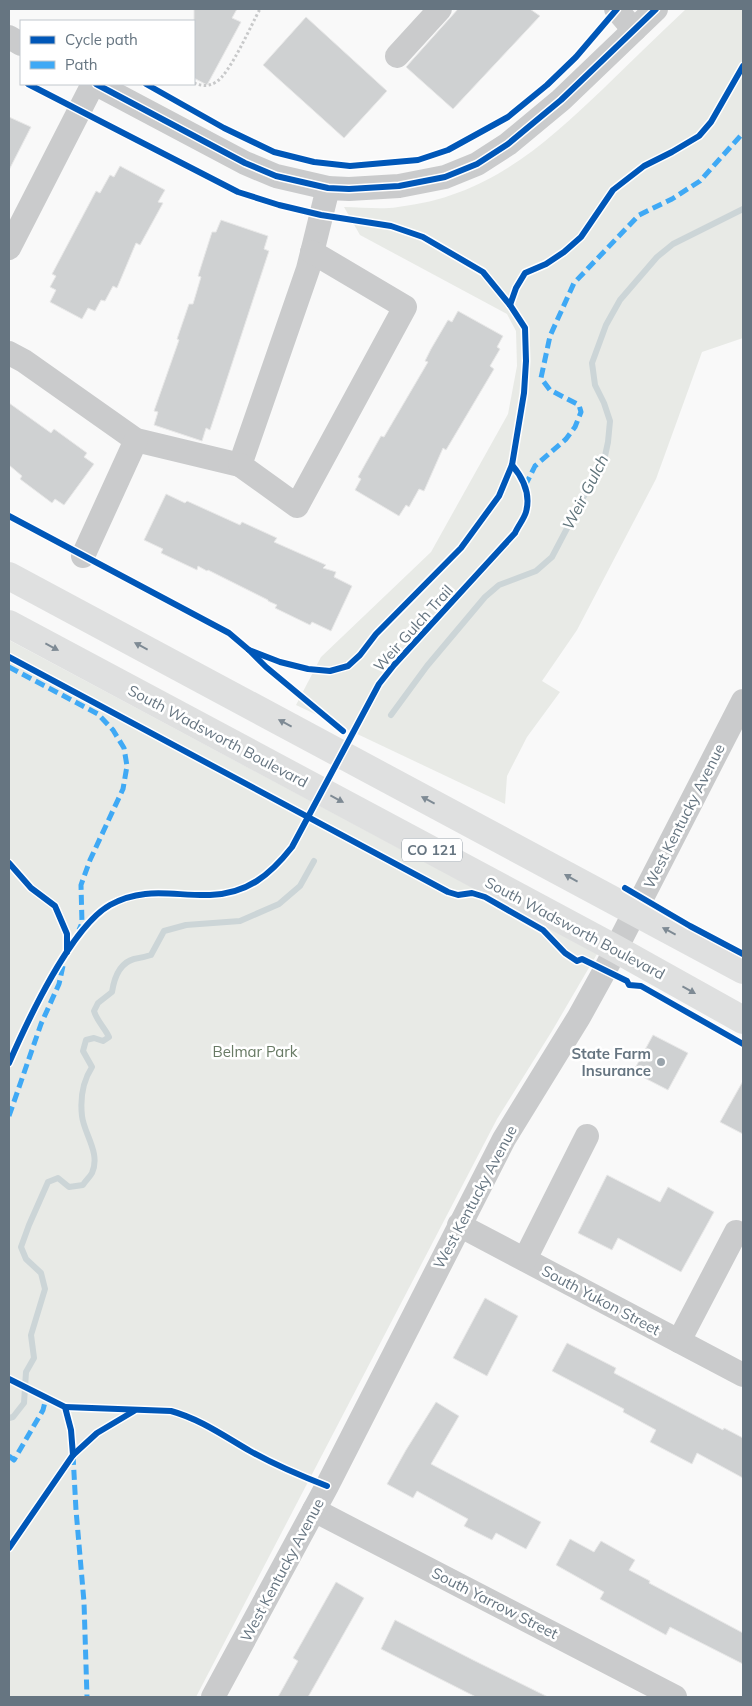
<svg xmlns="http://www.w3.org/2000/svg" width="752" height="1706" font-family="Mulish,sans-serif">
  <rect width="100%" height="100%" fill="#f9f9f9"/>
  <g fill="#e8eae6">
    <path d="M686,9H743V338L702,352L656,479L577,630L542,681L560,692L527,737L507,776L505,804L296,705L321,657L431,552L508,414L517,366L516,331L507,314L360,235L344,207C362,207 380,210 398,207C487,197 542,147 604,88C631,62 658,35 686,9Z"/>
    <polygon points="9,640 597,954 552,1031 497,1119 196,1697 9,1697"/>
  </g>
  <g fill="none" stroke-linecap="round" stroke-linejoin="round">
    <g stroke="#ccd5d7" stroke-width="6">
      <polyline points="391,715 427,666 485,597 499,585 536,571 552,557 605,456 608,442 610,421 604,403 595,385 592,363 606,325 620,300 657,257 673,244 743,209"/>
      <path d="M9,1418L13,1417L24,1403L26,1372L34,1358L31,1335L45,1289L41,1273L26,1259L21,1247L29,1225L48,1182L58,1178L69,1187L83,1185C85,1181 90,1177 92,1173C101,1153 84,1134 82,1116C80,1098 83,1081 92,1067L83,1051L86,1040L94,1038L103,1041L109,1037C104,1027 97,1021 94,1011L98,1003L112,992C114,979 119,963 134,959C140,958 145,957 151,955L164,931L186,925L240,921L279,904L300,886L314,861"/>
    </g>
  </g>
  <g fill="#cfd1d2" stroke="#e8e8e8">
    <polygon points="194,9 237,9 232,18 241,22 207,85 194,78"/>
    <polygon points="458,9 530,9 540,16 453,109 406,67"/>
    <polygon points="306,17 387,91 344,138 263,65"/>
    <polygon points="9,117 31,127 9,170"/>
    <polygon points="120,166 165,190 158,202 163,203 140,245 136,243 117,288 113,286 105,301 101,300 95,311 88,308 82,319 50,302 56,290 50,287 56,276 52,274 96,191 100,193 110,175 114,177"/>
    <polygon points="221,220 268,236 264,249 269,251 224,388 210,430 206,428 202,441 154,425 158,412 154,411 179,340 177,339 189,304 193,304 201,277 198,276 212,232 216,232"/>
    <polygon points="458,311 503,336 497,347 500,349 490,366 494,369 446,450 443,448 424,491 419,489 409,507 406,505 399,516 355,490 361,479 358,477 381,436 384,437 428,362 425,361 431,349 448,320 452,322"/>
    <polygon points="9,403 51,433 54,429 87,453 84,457 94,464 64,505 55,499 52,503 20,479 22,476 9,465"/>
    <polygon points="166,494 185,503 187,501 240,525 242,522 277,538 274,542 326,565 323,568 336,572 334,577 352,586 331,631 312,622 310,625 275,608 277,605 268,601 268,600 208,570 207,571 198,566 197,570 161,553 163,549 144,540"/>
    <polygon points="653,1035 688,1053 668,1090 633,1072"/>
    <polygon points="743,1081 743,1134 720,1122"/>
    <polygon points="607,1175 660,1202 668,1187 714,1212 681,1272 618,1238 612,1250 578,1233"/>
    <polygon points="485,1298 518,1316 487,1376 453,1358"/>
    <polygon points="567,1343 616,1368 614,1373 723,1430 724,1428 743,1438 743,1478 697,1453 692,1464 650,1442 656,1430 623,1412 624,1409 552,1371"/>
    <polygon points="436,1402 459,1416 431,1464 541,1522 526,1549 496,1533 492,1540 464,1526 468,1519 417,1491 413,1498 387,1484 406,1450"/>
    <polygon points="570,1539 594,1552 601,1541 635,1560 629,1570 650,1581 649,1583 743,1633 743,1664 670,1627 666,1635 600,1599 604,1592 556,1565"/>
    <polygon points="336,1582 364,1598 308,1697 278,1697 298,1661 293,1658"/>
    <polygon points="395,1620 473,1660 548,1697 476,1697 381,1649"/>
  </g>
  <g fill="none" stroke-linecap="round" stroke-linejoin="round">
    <path stroke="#c8c9ca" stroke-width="3" stroke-dasharray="2.5 2.5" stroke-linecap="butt" d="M194,83C202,86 208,87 216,82C230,74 251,25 260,9"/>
    <g stroke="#cacbcc" stroke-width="24">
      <polyline points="616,9 634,30"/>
      <polyline points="9,37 21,44"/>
      <polyline points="397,56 440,9"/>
      <polyline points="96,84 245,163 276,176 328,188 349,189 399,186 445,177 477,164 508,144 561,100 656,9"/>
      <polyline points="9,248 93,84"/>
      <polyline points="9,353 24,361 136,440 240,465 308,269 328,188"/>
      <polyline points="240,465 297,506 405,307 312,252"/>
      <polyline points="83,556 136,440"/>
      <polyline points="459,1225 743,1375"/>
      <polyline points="525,1259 587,1136"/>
      <polyline points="679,1341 736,1232"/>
      <polyline points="314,1510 675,1697"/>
      <polyline points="213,1697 327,1486 504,1139 579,1017 605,970 743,701"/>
    </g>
    <g stroke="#dfe0e0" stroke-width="28">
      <polyline points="9,576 743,970"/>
      <polyline points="9,624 616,949 743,1020"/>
    </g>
    <g stroke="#3fa9f5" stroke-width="5" stroke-dasharray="10 5" stroke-linecap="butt">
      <polyline points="525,486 535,466 566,439 575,427 581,412 579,405 550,390 541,378 550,336 574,283 639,215 672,199 700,181 743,133"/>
      <polyline points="9,667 98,714 113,730 124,748 127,766 123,789 90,860 81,885 82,923 79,930"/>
      <polyline points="9,1116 41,1024 59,984 63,966"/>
      <polyline points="73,1455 76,1510 84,1602 87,1697"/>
      <polyline points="9,1456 14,1460 43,1410 46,1398"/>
    </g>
    <g stroke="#fff" stroke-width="9">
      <g id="cycleway">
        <polyline points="28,84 238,192 279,205 321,215 391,226 423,237 483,272 510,305 525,328 526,361 524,393 512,465 499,496 461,548 376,634 360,655 348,666 330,671 308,669 280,662 249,650"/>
        <polyline points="96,84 245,163 276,176 328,188 349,189 399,186 445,177 477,164 508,144 561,100 656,9"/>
        <polyline points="146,84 224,128 274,152 314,162 350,166 418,160 448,150 508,117 547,85 576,57 617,9"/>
        <polyline points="510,305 516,288 525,273 546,264 564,252 581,237 613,190 644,166 672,152 699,136 711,122 743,66"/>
        <polyline points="9,516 229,633 249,650 266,667 343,731"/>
        <polyline points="9,657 448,892 458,895 472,893 485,897 543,930 565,953 577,961 582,959 627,981 629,985 641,986 743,1044"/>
        <polyline points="9,863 31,888 55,906 67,934 67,952"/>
        <polyline points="625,888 690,926 743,954"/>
        <path d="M9,1063C27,1022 71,927 110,905C144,886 173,896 210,895C247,894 270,875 292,847L379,684L394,665L515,533C518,526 524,519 526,512C531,494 523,478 512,465"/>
        <polyline points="9,1379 65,1407 71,1430 73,1455"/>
        <path d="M65,1407L171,1411C200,1419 224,1436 250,1451C275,1465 301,1476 327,1486"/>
        <polyline points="9,1548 73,1455 97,1433 134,1411"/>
      </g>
    </g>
    <use href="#cycleway" stroke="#0057b8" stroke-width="6"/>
  </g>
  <defs><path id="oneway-solid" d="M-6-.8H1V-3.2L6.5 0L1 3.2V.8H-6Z" transform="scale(1.25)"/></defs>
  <g fill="#7e8a94">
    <use href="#oneway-solid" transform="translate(141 646) rotate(-152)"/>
    <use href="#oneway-solid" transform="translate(52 647) rotate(28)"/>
    <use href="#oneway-solid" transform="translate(285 723) rotate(-152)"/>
    <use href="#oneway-solid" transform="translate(337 799) rotate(28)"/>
    <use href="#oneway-solid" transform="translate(428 800) rotate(-152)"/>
    <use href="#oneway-solid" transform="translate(571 878) rotate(-151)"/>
    <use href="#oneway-solid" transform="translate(669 931) rotate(-152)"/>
    <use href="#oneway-solid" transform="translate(689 990) rotate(29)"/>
  </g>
  <circle fill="#99a3ab" stroke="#fff" stroke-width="2" cx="661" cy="1062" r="5"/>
  <g text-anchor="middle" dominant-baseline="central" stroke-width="5" stroke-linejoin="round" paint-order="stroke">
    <rect fill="#fff" stroke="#949ea7" stroke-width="1" x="402" y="838.5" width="60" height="23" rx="4"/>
    <g font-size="14" font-weight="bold" fill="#667581">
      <text x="432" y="850">CO 121</text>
    </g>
    <g font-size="15" fill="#667581" stroke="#fff">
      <text transform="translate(413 628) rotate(-48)">Weir Gulch Trail</text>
      <text transform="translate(218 736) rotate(28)">South Wadsworth Boulevard</text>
      <text transform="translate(684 816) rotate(-63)">West Kentucky Avenue</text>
      <text transform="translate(575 928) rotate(28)">South Wadsworth Boulevard</text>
      <text transform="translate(475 1197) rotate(-62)">West Kentucky Avenue</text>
      <text transform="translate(601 1300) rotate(28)">South Yukon Street</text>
      <text transform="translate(282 1570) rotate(-62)">West Kentucky Avenue</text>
      <text transform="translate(495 1603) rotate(27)">South Yarrow Street</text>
    </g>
    <g font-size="15" fill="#687a64" stroke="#fff">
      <text x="255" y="1051">Belmar Park</text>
    </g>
    <g font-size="15" font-weight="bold" fill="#667581" stroke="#fff" text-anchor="end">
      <text x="651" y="1053">State Farm<tspan x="651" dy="17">Insurance</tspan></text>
    </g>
    <g font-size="16" font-style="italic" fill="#60747b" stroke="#fff">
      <text transform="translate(585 492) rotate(-63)">Weir Gulch</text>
    </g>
  </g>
  <rect width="752" height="1706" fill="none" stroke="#667581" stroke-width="20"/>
  <rect x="20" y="20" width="175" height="65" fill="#ffffff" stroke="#c2c8cd"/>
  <rect x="30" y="36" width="25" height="8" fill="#0057b8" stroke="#c2c8cd"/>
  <text x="65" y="45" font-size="15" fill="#667581">Cycle path</text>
  <rect x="30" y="61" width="25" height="8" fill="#3fa9f5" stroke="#c2c8cd"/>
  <text x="65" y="70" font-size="15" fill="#667581">Path</text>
</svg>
